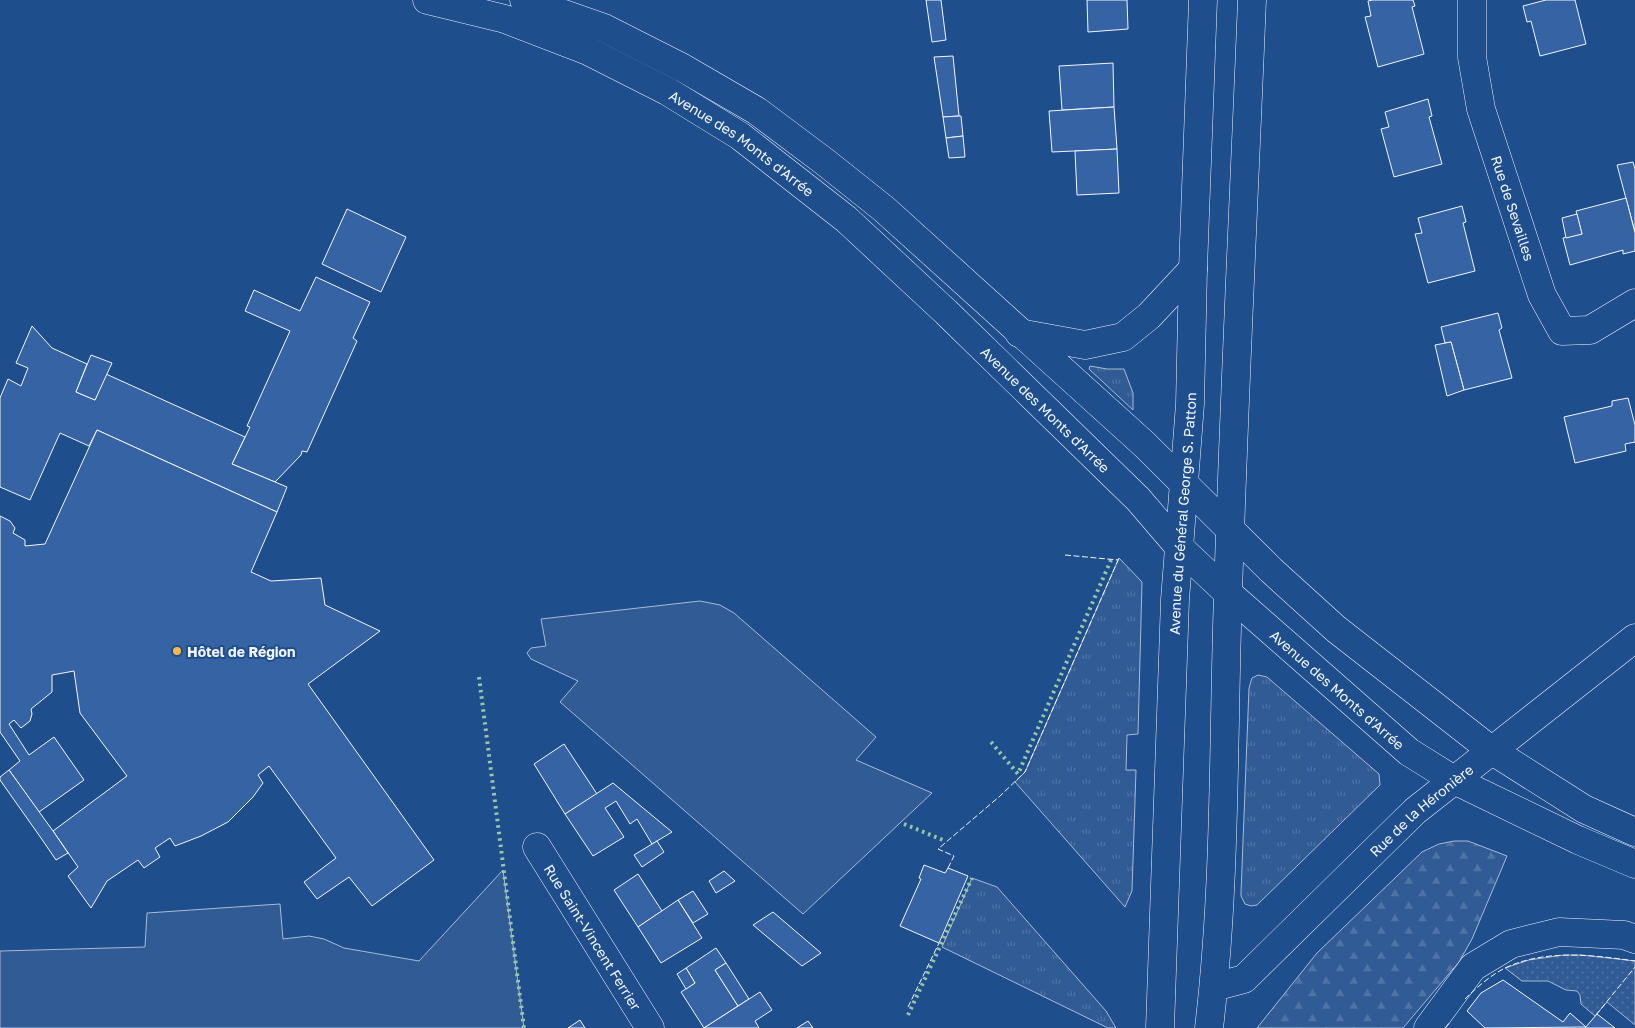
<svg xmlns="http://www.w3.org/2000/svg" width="1635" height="1028" font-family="'Golos Text',sans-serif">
  <defs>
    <pattern id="grass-tufts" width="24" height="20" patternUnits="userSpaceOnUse" patternTransform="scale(1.25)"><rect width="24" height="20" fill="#305b95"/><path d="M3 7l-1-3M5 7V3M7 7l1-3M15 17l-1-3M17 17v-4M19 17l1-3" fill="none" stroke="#4e73a5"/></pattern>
    <pattern id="forest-firs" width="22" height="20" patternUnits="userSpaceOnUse" patternTransform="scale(1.25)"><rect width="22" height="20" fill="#305b95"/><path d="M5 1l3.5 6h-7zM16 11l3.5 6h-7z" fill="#4e73a5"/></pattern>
    <pattern id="park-dots" width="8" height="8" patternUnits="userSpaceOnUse" patternTransform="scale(1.25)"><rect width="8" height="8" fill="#305b95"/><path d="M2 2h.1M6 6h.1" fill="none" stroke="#4e73a5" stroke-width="1.8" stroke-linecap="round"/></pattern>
  </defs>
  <rect width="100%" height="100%" fill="#1f4e8c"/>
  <g fill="url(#grass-tufts)" stroke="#a8bbd7">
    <polygon points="1090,366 1107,369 1124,369 1133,393 1133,410 1089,369"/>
    <polygon points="1119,558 1142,582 1138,734 1127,735 1126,770 1136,770 1132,891 1125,907 1015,782 1025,772"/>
    <polygon points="1258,675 1267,677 1379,774 1380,785 1257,905 1251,906 1245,904 1241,896 1241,893 1249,688 1252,678"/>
    <polygon points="972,878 997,887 1106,1011 1116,1028 1108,1028 942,947"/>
  </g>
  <polygon fill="url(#forest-firs)" stroke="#a8bbd7" points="1454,841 1468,841 1507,856 1472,939 1459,962 1403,1028 1257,1028 1317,953 1422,852 1439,844"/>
  <polygon fill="url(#park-dots)" stroke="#a8bbd7" points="1564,955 1582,955 1635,961 1635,1025 1607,1002 1595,1016 1581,1004 1580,995 1577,991 1566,990 1548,981 1522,981 1505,968 1529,960"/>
  <g fill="#305b95" stroke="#a8bbd7">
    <polygon points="700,601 720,605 734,613 876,737 856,760 932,793 803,914 560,702 578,681 531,659 527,653 531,648 546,646 541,619"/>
    <polygon points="503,870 524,1028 0,1028 0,951 145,947 147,913 280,904 283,939 309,936 324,939 344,948 419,961"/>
  </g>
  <g fill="#3563a3" stroke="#f2f6ff">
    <polygon points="926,0 941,0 946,40 932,42"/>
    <polygon points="1087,0 1127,0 1128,29 1088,32"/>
    <polygon points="1373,0 1413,0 1415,6 1412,7 1424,54 1378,67 1365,17 1371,16 1368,1"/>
    <polygon points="1546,0 1575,0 1586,44 1540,56 1531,21 1527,22 1523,6"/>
    <polygon points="953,56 959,116 943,117 934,57"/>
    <polygon points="1113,63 1114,107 1062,110 1059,66"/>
    <polygon points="1428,99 1432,116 1429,117 1442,164 1394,177 1381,129 1389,127 1385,112"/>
    <polygon points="1114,107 1117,149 1052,152 1049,111"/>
    <polygon points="959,116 961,116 963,136 946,138 943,117"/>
    <polygon points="963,136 965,157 949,158 946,138"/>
    <polygon points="1117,149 1119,193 1077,195 1075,151"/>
    <polygon points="1633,162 1635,169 1635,232 1617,165"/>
    <polygon points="1626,198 1635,233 1635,251 1623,254 1623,250 1570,265 1563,238 1582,234 1576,211"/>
    <polygon points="1462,206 1466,222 1463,223 1475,271 1428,283 1415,234 1422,233 1418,218"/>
    <polygon points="347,209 406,237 381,292 322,264"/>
    <polygon points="1577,214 1582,234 1566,238 1562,218"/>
    <polygon points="316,277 370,302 353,338 357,341 307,452 302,451 301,455 275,482 232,464 250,427 247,426 290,331 245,311 254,290 300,311"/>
    <polygon points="1498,313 1502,328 1499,330 1512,378 1464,390 1451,342 1445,343 1441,327"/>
    <polygon points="32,326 52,348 87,364 76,392 95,400 106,374 245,437 232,464 287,487 277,512 97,430 89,446 60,433 30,500 0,487 0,398 8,379 21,386 28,368 16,363"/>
    <polygon points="1451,342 1464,390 1447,396 1435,345"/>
    <polygon points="91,355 112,363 95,400 76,392"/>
    <polygon points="1628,398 1635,425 1635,442 1625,444 1626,451 1575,463 1564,417 1612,406 1612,401"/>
    <polygon points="97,430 277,512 251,572 271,581 321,578 325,605 380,631 308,684 434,860 372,906 349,877 317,899 304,882 336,858 269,766 258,775 263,783 253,797 228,822 201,836 175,846 170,838 155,848 160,857 144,868 138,860 107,881 91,908 68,876 78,867 53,831 127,776 80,713 74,671 52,675 52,692 31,709 32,714 30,721 21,728 14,720 9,724 29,755 54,737 84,780 39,812 9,770 20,761 0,732 0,516 10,521 15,528 13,533 25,540 25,546 45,544"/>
    <polygon points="564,744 597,794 565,814 534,764"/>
    <polygon points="9,770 53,831 68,853 56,860 41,838 0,780 0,777"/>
    <polygon points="613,783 672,832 652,844 637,819 630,824 616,801 605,808 624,837 593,856 565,814"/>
    <polygon points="657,841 664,852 642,867 634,855"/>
    <polygon points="924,865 945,873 948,868 968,876 939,943 900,926 921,879 919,878"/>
    <polygon points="724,871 735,881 716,893 709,881"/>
    <polygon points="638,874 662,911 638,927 614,890"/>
    <polygon points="693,891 708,914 693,923 678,900"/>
    <polygon points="678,900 702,938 661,963 638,927"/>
    <polygon points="773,912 821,953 802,966 753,925"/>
    <polygon points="716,948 726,963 715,970 738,1006 704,1028 681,992 695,983 686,968"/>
    <polygon points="726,963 749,999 738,1006 715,970"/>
    <polygon points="686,968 695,983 686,989 677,974"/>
    <polygon points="1503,980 1563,1022 1570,1013 1586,1027 1485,1028 1467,1011 1481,993"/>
    <polygon points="760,992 772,1010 755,1021 759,1028 704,1028"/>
    <polygon points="1597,1014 1615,1028 1585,1028"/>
    <polygon points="580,1020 585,1028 568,1028"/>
    <polygon points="808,1021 813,1028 797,1028"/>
  </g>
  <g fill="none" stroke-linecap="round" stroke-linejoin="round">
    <g stroke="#f2f6ff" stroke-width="29">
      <g id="street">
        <path id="s1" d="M1472,0V57L1481,109L1542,295L1562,331L1590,330L1635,303"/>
        <path id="s2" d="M537,847L650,1028"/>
        <polyline points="1428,1028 1473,967 1511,944 1559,932 1624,935 1635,939"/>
      </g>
    </g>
    <g stroke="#f2f6ff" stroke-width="29">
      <g id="secondary">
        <path id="s3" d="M427,0L505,19L588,51L667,91L740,136L846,219L946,312L1138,499L1180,548L1228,593L1409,752L1454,780L1578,840L1635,864"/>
        <polyline points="524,0 604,28 683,68 757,111 825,162 884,209 1144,444 1271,570 1336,629 1491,750 1584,809 1635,832"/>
        <polyline points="1019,333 1085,345 1123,337 1149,316 1193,269"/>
        <path id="s4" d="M1214,987L1244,979L1415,811L1635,638"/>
      </g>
    </g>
    <g stroke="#f2f6ff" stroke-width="29">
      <g id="primary">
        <path id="s5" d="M1160,1028L1175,600L1190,404L1193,269L1203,0"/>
        <path d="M1209,1028C1226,884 1223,739 1228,594C1234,396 1244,198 1252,0"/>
      </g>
    </g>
    <use href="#street" stroke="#1f4e8c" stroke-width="28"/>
    <use href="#secondary" stroke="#1f4e8c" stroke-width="28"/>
    <use href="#primary" stroke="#1f4e8c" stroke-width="28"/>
    <g stroke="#97c8a6" stroke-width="4" stroke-dasharray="2.5 4" stroke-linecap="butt">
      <polyline points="479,677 524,1028"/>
      <polyline points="991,742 1018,774 1111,560"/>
      <polyline points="904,824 943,840"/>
      <polyline points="908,1015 972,878"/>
    </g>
    <g stroke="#f2f6ff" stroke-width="1" stroke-dasharray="6 2.5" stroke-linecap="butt">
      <polyline points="1065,555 1118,560"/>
      <polyline points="948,868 954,856 938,849 1000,796 1025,772 1119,558"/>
      <path d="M1465,999C1476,988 1491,975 1505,968C1545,949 1593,955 1635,961"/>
      <polyline points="908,1007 939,943"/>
      <polyline points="1596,1015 1635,967"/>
      <polyline points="1445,1028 1450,1022"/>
    </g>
  </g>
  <circle fill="#ffb74d" stroke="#1f4e8c" stroke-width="2" cx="177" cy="651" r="5"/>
  <g text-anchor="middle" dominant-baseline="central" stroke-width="4" stroke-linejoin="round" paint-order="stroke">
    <g font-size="14" fill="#f2f6ff" stroke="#1f4e8c">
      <text stroke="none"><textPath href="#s3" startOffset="349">Avenue des Monts d'Arrée</textPath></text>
      <text stroke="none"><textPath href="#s1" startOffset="214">Rue de Sevailles</textPath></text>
      <text stroke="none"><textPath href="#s3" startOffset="754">Avenue des Monts d'Arrée</textPath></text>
      <text stroke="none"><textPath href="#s5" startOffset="515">Avenue du Général George S. Patton</textPath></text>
      <text stroke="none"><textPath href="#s3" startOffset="1159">Avenue des Monts d'Arrée</textPath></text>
      <text stroke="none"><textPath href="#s4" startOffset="276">Rue de la Héronière</textPath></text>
      <text stroke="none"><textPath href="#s2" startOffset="106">Rue Saint-Vincent Ferrier</textPath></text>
    </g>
    <g font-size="14" font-weight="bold" fill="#f2f6ff" stroke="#1f4e8c" text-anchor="start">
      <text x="187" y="651">Hôtel de Région</text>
    </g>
  </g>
</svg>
